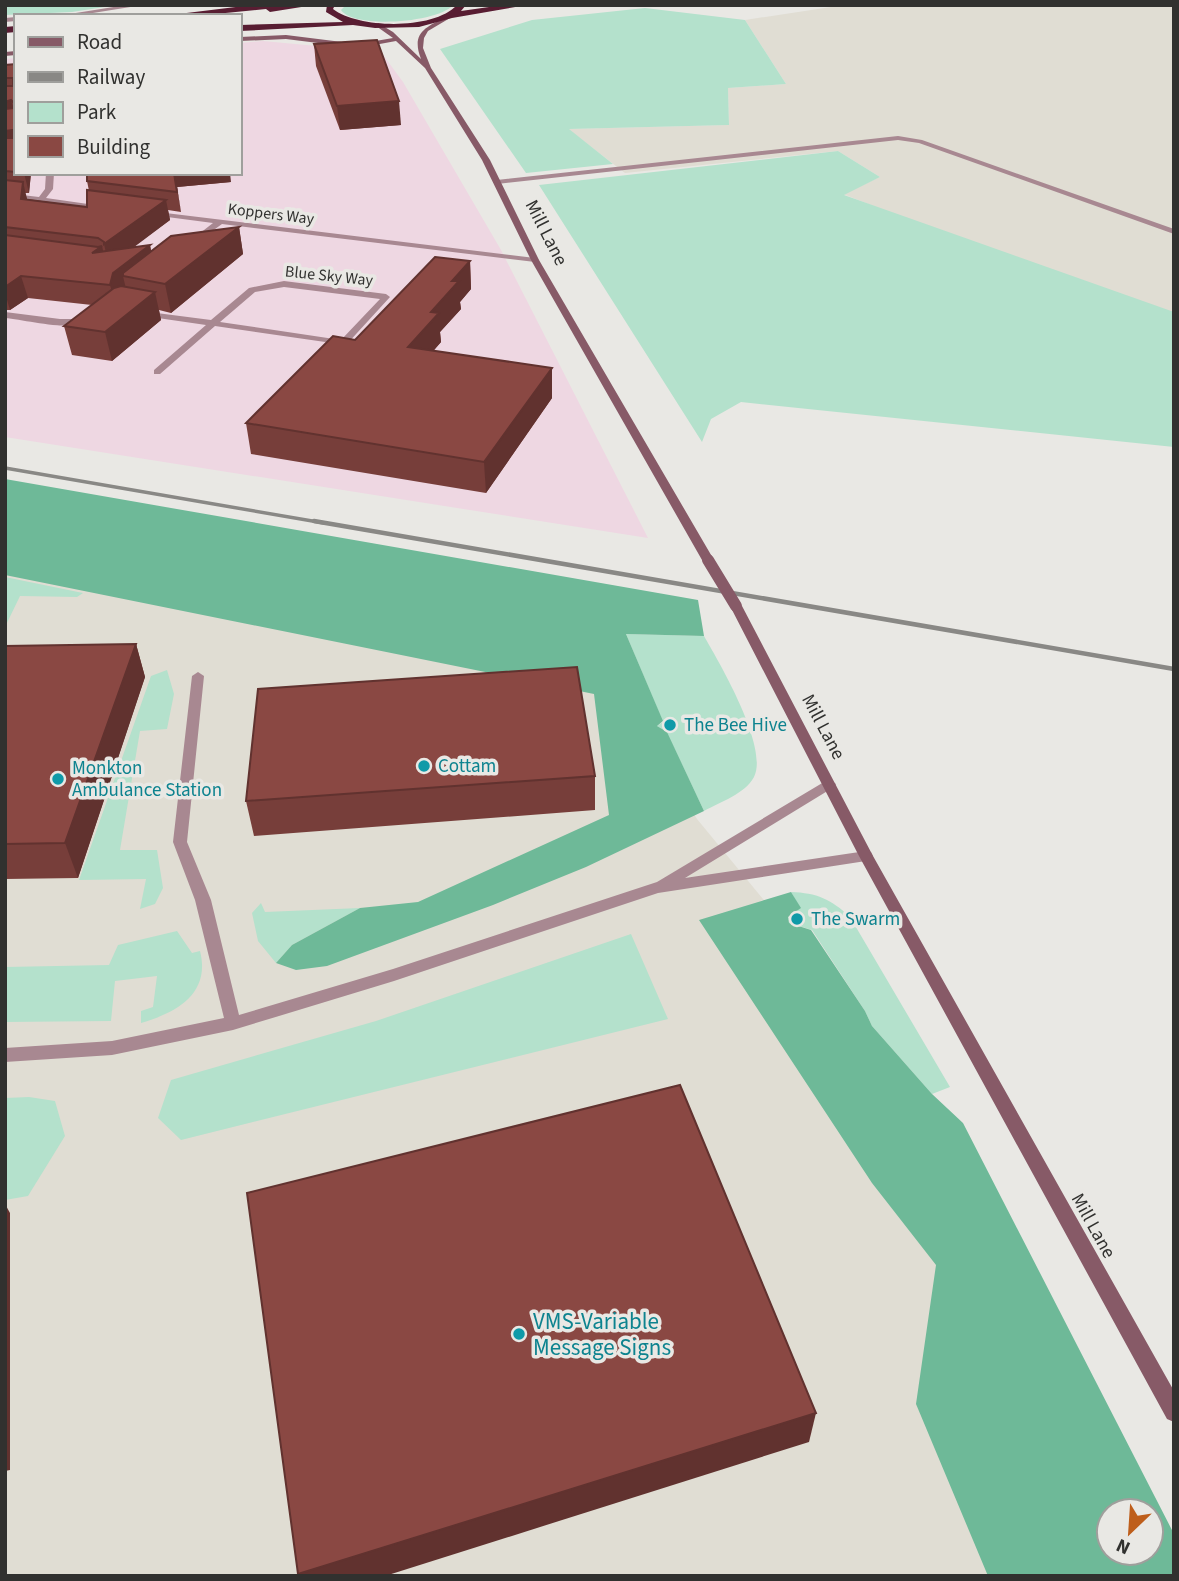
<svg xmlns="http://www.w3.org/2000/svg" width="1179" height="1581" font-family="'Source Sans 3',sans-serif">
  <rect width="100%" height="100%" fill="#e9e8e4"/>
  <polygon fill="#eed7e2" points="263,41 381,52 403,82 501,250 648,538 5,437 5,59 16,58 16,173 240,173 240,43"/>
  <g fill="#e0ddd3">
    <polygon points="844,5 1174,5 1174,324 843,194 880,177 838,151 625,173 568,129 729,125 728,88 786,84 745,20"/>
    <polygon points="5,534 616,649 663,763 697,819 772,910 909,1118 1007,1576 5,1576"/>
  </g>
  <g fill="#b4e1cc">
    <polygon points="5,5 117,5 72,12 5,15"/>
    <path d="M346,5H453C438,23 353,29 341,10Z"/>
    <polygon points="645,8 745,20 786,84 728,88 729,125 569,129 613,164 526,173 440,49 532,20"/>
    <polygon points="838,151 880,177 844,195 1174,312 1174,447 741,402 711,419 702,442 539,185"/>
    <polygon points="5,577 83,593 77,597 20,596 5,627"/>
    <path d="M626,634L704,636C720,664 769,747 754,777C745,794 720,802 704,811L667,733L657,726L663,722Z"/>
    <polygon points="167,670 174,694 167,729 140,731 120,850 157,850 163,888 155,904 140,909 146,879 79,880 151,676"/>
    <path d="M791,892C817,893 831,899 850,917L950,1087L932,1094L872,1026L865,1011L812,930L789,923L788,918L800,908Z"/>
    <polygon points="261,903 265,912 360,908 292,945 276,963 258,941 252,913"/>
    <path d="M177,931L192,953L200,951C211,994 176,1013 141,1023V1011L153,1007L157,976L115,981L111,1021L5,1022V967L109,965L118,945Z"/>
    <polygon points="631,934 668,1019 181,1140 158,1118 171,1080 376,1021"/>
    <polygon points="29,1097 55,1101 65,1136 28,1196 5,1200 5,1098"/>
  </g>
  <g fill="#6eb998" fill-rule="evenodd">
    <polygon points="5,479 698,600 704,636 626,634 663,721 657,726 667,732 704,811 586,867 493,905 327,966 296,970 276,963 292,945 360,908 418,902 609,815 594,694 5,575"/>
    <path d="M791,892L801,908L788,917L789,923L811,930L865,1011L872,1026L932,1094L963,1123L1174,1534V1576H988L916,1404L936,1265L872,1183L699,920ZM1109,1511H1151V1553H1109Z"/>
  </g>
  <g fill="none" stroke-linecap="round" stroke-linejoin="round">
    <g fill="#a88891" fill-rule="evenodd">
      <polygon points="126,5 143,5 74,16 57,16"/>
      <polygon points="16,17 16,21 5,22 5,18"/>
      <polygon points="898,136 922,140 1174,229 1174,234 919,143 898,140 497,184 493,182 497,180"/>
      <polygon points="46,173 54,173 53,189 46,198 109,207 105,209 5,197 5,193 39,197 45,189"/>
      <polygon points="149,211 535,258 539,260 535,262 222,224 193,245 189,243 190,241 213,223 152,215 148,213"/>
      <path d="M284,281L386,294L390,297L346,345L215,326L160,374H154V370L206,325L144,316L141,315V311L211,320L249,288ZM284,287L380,299L341,340L220,322L255,292Z"/>
      <path d="M5,312L60,319H87L91,322C74,332 26,320 5,318Z"/>
      <polygon points="198,672 204,676 187,842 211,900 239,1015 393,969 657,882 829,779 836,784 834,787 685,878 866,851 871,852 873,856 871,860 866,861 658,893 394,981 233,1030 112,1055 5,1062 5,1048 112,1041 224,1018 195,900 173,842 192,676"/>
    </g>
    <g fill="#875a67" fill-rule="evenodd">
      <path d="M445,17L450,18L428,31L424,38L423,48L431,68L490,160L539,260L714,560L712,562H704L702,560L531,260L482,160L425,68L396,41L358,48L286,39L240,41V37L286,35L358,44L393,38L376,26L378,23L393,32L421,59C411,33 425,28 445,17Z"/>
      <polygon points="16,51 16,55 5,56 5,52"/>
      <polygon points="736,602 742,606 873,856 1174,1391 1174,1422 1167,1419 859,856 730,606"/>
    </g>
    <g fill="#581d32" fill-rule="evenodd">
      <polygon points="252,5 314,5 270,12 266,9 195,16 162,16"/>
      <path d="M327,5H335L333,9C359,29 434,30 457,5H466L461,11L503,5H527L452,18L419,27L375,28L353,25L240,31V25L343,22L326,12Z"/>
      <polygon points="16,26 16,32 5,33 5,27"/>
    </g>
    <polyline stroke="#898885" stroke-width="3.5" points="5,468 324,523"/>
    <polyline stroke="#898885" stroke-width="4.5" points="314,521 1174,669"/>
    <polyline stroke="#875a67" stroke-width="12" points="708,560 736,606"/>
  </g>
  <g fill="#773e3a">
    <polygon points="314,44 401,125 340,130 316,66"/>
    <polygon points="16,64 16,173 31,173 29,193 25,193 27,199 87,207 89,191 87,181 231,182 177,187 181,212 168,210 170,220 133,247 150,245 151,252 239,227 243,254 171,313 159,310 161,320 112,361 72,355 64,326 92,305 28,298 10,310 5,310 5,65"/>
    <polygon points="470,261 471,289 460,302 461,309 440,332 441,342 433,351 552,398 486,493 251,454 246,423 355,340"/>
    <polygon points="136,644 145,677 78,878 5,879 5,646"/>
    <polygon points="595,776 595,810 254,836 246,801"/>
  </g>
  <g fill="#61322f">
    <polygon points="11,100 16,118 5,121 5,102"/>
    <polygon points="399,101 401,125 340,130 337,106"/>
    <polygon points="13,130 16,142 5,150 5,131"/>
    <polygon points="24,173 31,173 29,193"/>
    <polygon points="174,173 230,173 231,182 177,187 181,212"/>
    <polygon points="23,182 28,203 21,199"/>
    <polygon points="166,200 170,220 109,266 104,244"/>
    <polygon points="239,227 243,254 171,313 165,284"/>
    <polygon points="150,245 154,266 123,276 126,289 116,307 110,285 113,273"/>
    <polygon points="102,246 107,267 92,253"/>
    <polygon points="470,261 471,289 460,302 461,309 440,332 441,342 411,377 408,347 452,281"/>
    <polygon points="21,276 28,298 10,310 5,293 5,287"/>
    <polygon points="155,292 161,320 112,361 105,332"/>
    <polygon points="552,368 552,398 486,493 484,462"/>
    <polygon points="136,644 145,677 78,878 65,843"/>
    <polygon points="5,1204 10,1213 10,1470 5,1471"/>
    <polygon points="816,1413 809,1442 385,1576 298,1576 298,1574"/>
  </g>
  <g fill="#8a4843" stroke="#61322f" stroke-width="2">
    <polygon points="377,40 399,101 337,106 314,44"/>
    <polygon points="16,64 16,172 5,171 5,138 13,138 13,130 5,131 5,109 13,108 14,103 11,100 5,102 5,86 13,86 13,78 5,78 5,65"/>
    <polygon points="87,173 174,173 177,192 87,181"/>
    <polygon points="5,180 23,182 21,199 87,207 87,190 166,200 104,244 104,242 98,238 5,227"/>
    <polygon points="239,227 165,284 123,276 123,273 171,236"/>
    <polygon points="5,235 98,247 102,246 92,253 150,245 113,273 110,285 21,276 5,287"/>
    <polygon points="435,257 470,261 452,281 459,281 431,312 439,313 408,347 552,368 484,462 246,423 333,336 355,340"/>
    <polygon points="121,286 155,292 105,332 64,326 114,288"/>
    <polygon points="136,644 65,843 5,844 5,646"/>
    <polygon points="577,667 595,776 246,801 258,689"/>
    <polygon points="680,1085 816,1413 298,1574 247,1193"/>
  </g>
  <g fill="#0f9aa8" stroke="#e9e8e4" stroke-width="2.5">
    <circle cx="670" cy="725" r="7"/>
    <circle cx="424" cy="766" r="7"/>
    <circle cx="58" cy="779" r="7"/>
    <circle cx="797" cy="919" r="7"/>
    <circle cx="519" cy="1334" r="7"/>
  </g>
  <g text-anchor="middle" dominant-baseline="central" stroke-width="7" stroke-linejoin="round" paint-order="stroke">
    <g font-size="16" fill="#31312f" stroke="#e9e8e4">
      <text transform="translate(271 214) rotate(7)">Koppers Way</text>
      <text transform="translate(329 276) rotate(6)">Blue Sky Way</text>
    </g>
    <g font-size="19" fill="#31312f" stroke="#e9e8e4">
      <text transform="translate(546 233) rotate(63)">Mill Lane</text>
      <text transform="translate(823 727) rotate(62)">Mill Lane</text>
      <text transform="translate(1093 1226) rotate(61)">Mill Lane</text>
    </g>
    <g font-size="19" fill="#0d838f" stroke="#e9e8e4" text-anchor="start">
      <text x="684" y="725">The Bee Hive</text>
      <text x="438" y="766">Cottam</text>
      <text x="72" y="768">Monkton<tspan x="72" dy="22">Ambulance Station</tspan></text>
      <text x="811" y="919">The Swarm</text>
    </g>
    <g font-size="23" fill="#0d838f" stroke="#e9e8e4" text-anchor="start">
      <text x="533" y="1321">VMS-Variable<tspan x="533" dy="26">Message Signs</tspan></text>
    </g>
  </g>
  <rect width="1179" height="1581" fill="none" stroke="#31312f" stroke-width="14"/>
  <rect x="14" y="14" width="228" height="161" fill="#e9e8e4" stroke="#9f9f9c" stroke-width="2"/>
  <rect x="28" y="37" width="35" height="10" fill="#875a67" stroke="#9f9f9c" stroke-width="2"/>
  <text x="77" y="49" font-size="21" fill="#31312f">Road</text>
  <rect x="28" y="72" width="35" height="10" fill="#898885" stroke="#9f9f9c" stroke-width="2"/>
  <text x="77" y="84" font-size="21" fill="#31312f">Railway</text>
  <rect x="28" y="102" width="35" height="21" fill="#b4e1cc" stroke="#9f9f9c" stroke-width="2"/>
  <text x="77" y="119" font-size="21" fill="#31312f">Park</text>
  <rect x="28" y="136" width="35" height="21" fill="#8a4843" stroke="#9f9f9c" stroke-width="2"/>
  <text x="77" y="154" font-size="21" fill="#31312f">Building</text>
  <g transform="translate(1130 1532) rotate(205)"><circle r="33" fill="#e9e8e4" stroke="#9f9f9c" stroke-width="2"/>
  <path d="M0-5L12 26L0 18L-12 26Z" fill="#be5e1b"/>
  <text y="-10" font-size="19" font-weight="bold" text-anchor="middle" fill="#31312f">N</text>
  </g>
</svg>
